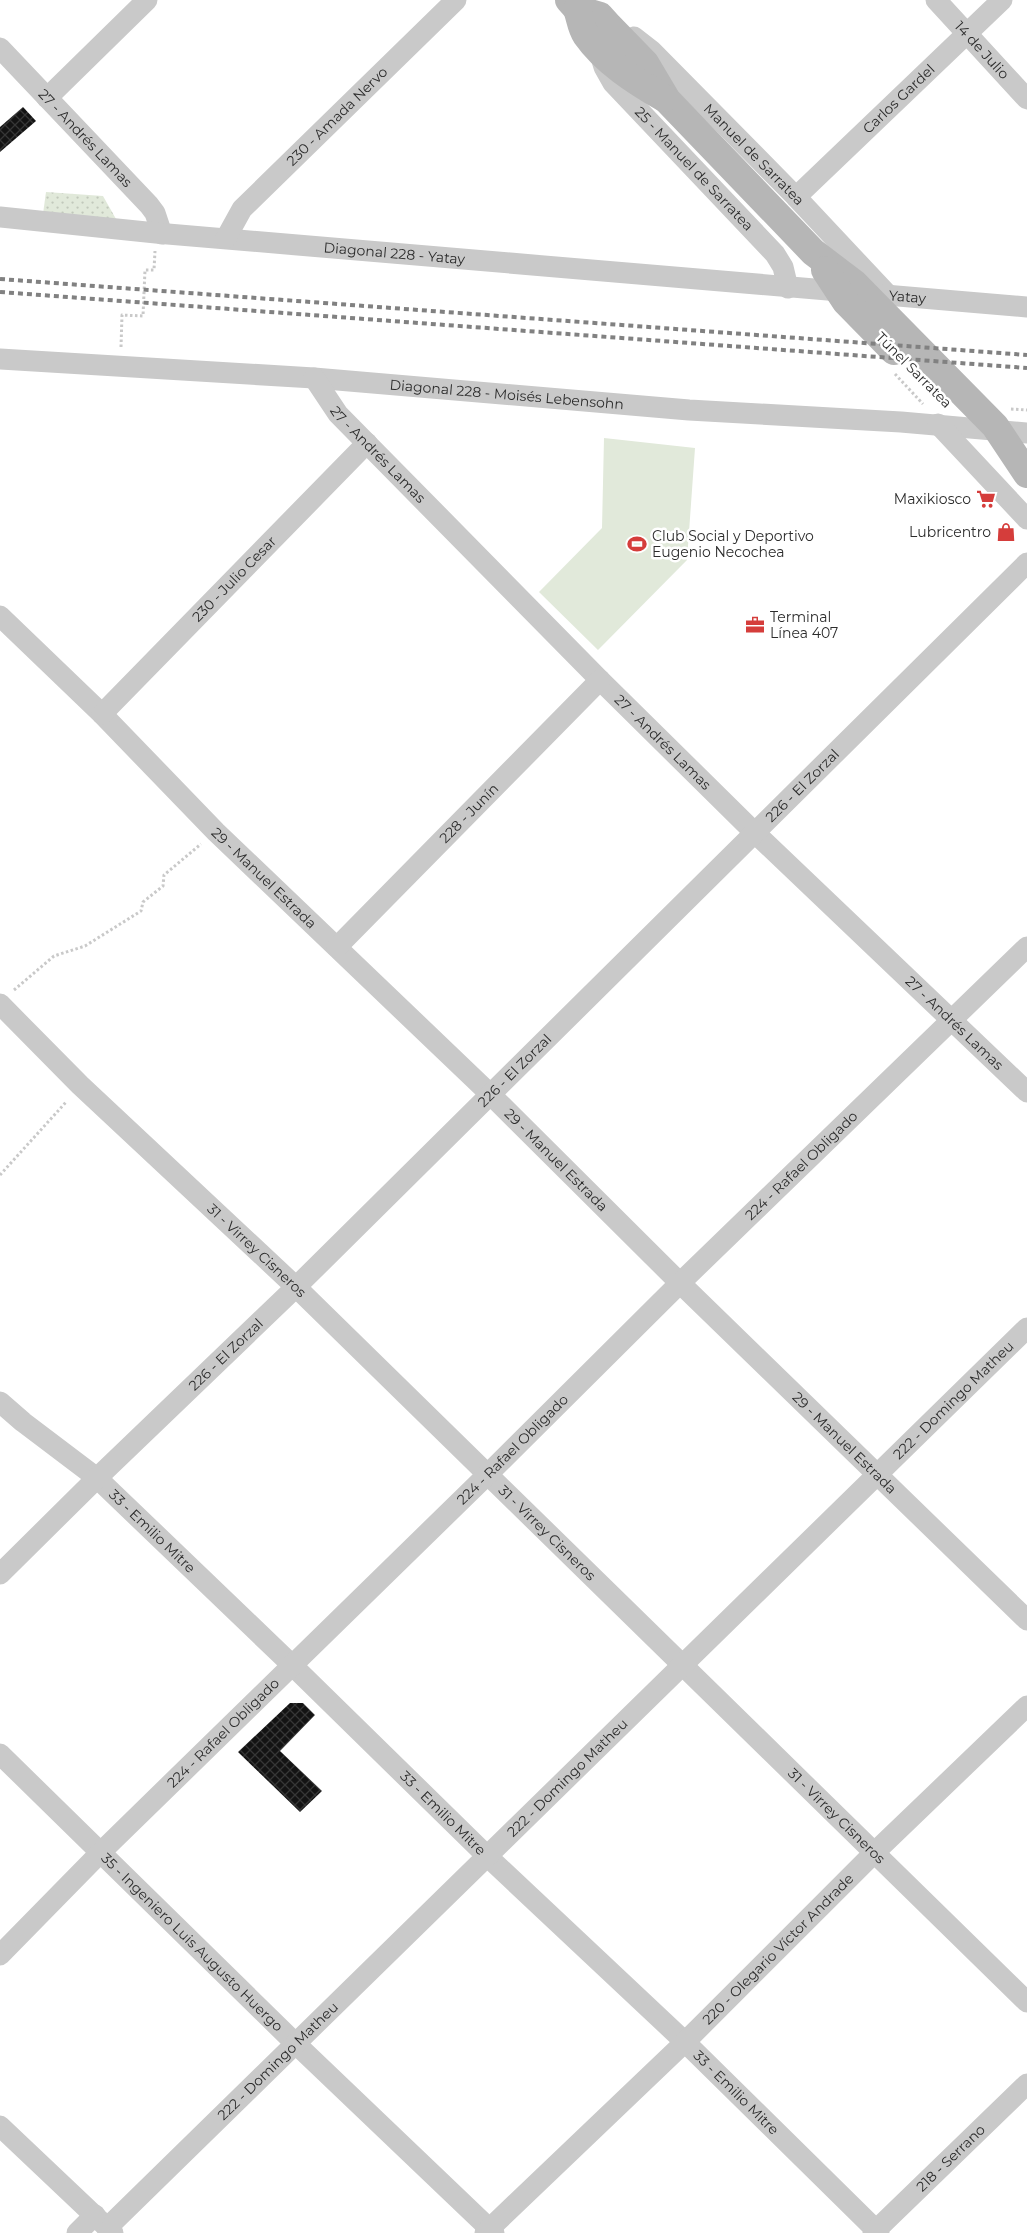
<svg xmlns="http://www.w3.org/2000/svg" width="1027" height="2233" font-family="Montserrat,sans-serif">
  <defs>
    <pattern id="park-dots" width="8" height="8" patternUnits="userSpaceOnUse" patternTransform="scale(1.25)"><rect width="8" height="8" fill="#e1e9da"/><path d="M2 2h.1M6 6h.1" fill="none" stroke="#c1c8bb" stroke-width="1.8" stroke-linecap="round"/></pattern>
    <pattern id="building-cross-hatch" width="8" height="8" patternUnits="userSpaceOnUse" patternTransform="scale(1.25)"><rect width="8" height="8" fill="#131313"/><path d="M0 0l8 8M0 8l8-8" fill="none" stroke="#363636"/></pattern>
  </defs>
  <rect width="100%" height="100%" fill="#fff"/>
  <polygon fill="url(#park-dots)" points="46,192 103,196 116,219 43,214"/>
  <polygon fill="#e1e9da" points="604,438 695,448 687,560 598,650 539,592 602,528"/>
  <g fill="url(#building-cross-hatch)">
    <polygon points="23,107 36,121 0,152 0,127"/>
    <polygon points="290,1703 303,1703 315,1715 280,1751 322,1791 300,1812 238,1752"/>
  </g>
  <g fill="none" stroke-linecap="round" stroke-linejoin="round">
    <g stroke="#c9c9c9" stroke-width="3" stroke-dasharray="2.5 2.5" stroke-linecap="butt">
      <polyline points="121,347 122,315 143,316 145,270 154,270 155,251"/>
      <polyline points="895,374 923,404"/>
      <polyline points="1011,409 1027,410"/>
      <polyline points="14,990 54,956 85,946 141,911 143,902 163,886 164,875 201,844"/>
      <polyline points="0,1175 67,1101"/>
    </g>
    <g stroke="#c9c9c9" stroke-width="21">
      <path id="s1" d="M936,0L1027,99"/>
      <path id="s2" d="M634,37L652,51L796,197L888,295"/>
      <path id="s3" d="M0,48L149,205L155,213L162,234"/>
      <path id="s4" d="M600,54L604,67L613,83L775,254L783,267L788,288"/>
      <polyline points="47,98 147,0"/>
      <path id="s5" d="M796,197L1002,0"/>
      <path id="s6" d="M0,217L156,233L1027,307"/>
      <path id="s7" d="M226,238L242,209L456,0"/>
      <path id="s8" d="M0,359L314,378L689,410L901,422L1027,433"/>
      <path id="s9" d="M314,378L338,414L600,680L754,832L1027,1092"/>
      <polyline points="938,424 1027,519"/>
      <path id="s10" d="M0,616L102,714L216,832L489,1093L680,1283L1027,1620"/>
      <path id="s11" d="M102,714L367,443"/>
      <path id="s12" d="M337,947L600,680"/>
      <path id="s13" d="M0,1004L80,1085L296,1287L1027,2002"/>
      <path id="s14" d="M0,1402L23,1422L97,1478L293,1666L487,1856L685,2042L879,2233"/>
      <path id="s15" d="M0,1574L97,1478L296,1287L1027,563"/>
      <path id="s16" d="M0,1754L296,2044L494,2233"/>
      <path id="s17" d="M0,1955L100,1853L487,1475L680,1283L1027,947"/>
      <polyline points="0,2126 113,2233"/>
      <path id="s18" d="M107,2228L1027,1328"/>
      <polyline points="77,2233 95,2215"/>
      <path id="s19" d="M485,2233L685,2042L875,1852L1027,1706"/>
      <path id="s20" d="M873,2233L1027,2084"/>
    </g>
    <g stroke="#b6b6b6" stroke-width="28">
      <polyline points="569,0 577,9 600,16 609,26 645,63 667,100 813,252 855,284 995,426 1027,474"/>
      <path d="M577,9C580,17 581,28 586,35C605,62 635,81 664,98"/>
      <polyline points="825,270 846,302 894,351"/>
    </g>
    <g stroke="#818181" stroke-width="4" stroke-dasharray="5 4" stroke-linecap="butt">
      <polyline points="0,279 1027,355"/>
      <polyline points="0,292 1027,368"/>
    </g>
  </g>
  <defs>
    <g id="supermarket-bare" transform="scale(1.5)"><path d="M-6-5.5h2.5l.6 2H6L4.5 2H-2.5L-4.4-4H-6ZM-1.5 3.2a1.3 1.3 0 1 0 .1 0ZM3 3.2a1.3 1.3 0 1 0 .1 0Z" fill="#d53d3b" stroke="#fff" stroke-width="2.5" paint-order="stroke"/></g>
    <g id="shop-bare" transform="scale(1.5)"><path d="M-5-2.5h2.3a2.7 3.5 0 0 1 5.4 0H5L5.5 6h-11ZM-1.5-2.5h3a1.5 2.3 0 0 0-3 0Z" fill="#d53d3b" stroke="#fff" stroke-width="2.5" paint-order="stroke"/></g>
    <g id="stadium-bare" transform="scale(1.5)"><path d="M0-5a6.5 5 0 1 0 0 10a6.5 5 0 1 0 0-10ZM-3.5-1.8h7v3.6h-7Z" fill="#d53d3b" stroke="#fff" stroke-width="2.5" paint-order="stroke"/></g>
    <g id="office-bare" transform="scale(1.5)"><path d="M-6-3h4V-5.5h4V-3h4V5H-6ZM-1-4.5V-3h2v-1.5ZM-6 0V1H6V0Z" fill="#d53d3b" stroke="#fff" stroke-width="2.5" paint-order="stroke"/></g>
  </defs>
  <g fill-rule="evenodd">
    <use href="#supermarket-bare" x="986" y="499"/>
    <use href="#shop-bare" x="1006" y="532"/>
    <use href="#stadium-bare" x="637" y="544"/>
    <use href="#office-bare" x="755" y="625"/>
  </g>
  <g text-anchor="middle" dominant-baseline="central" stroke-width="5" stroke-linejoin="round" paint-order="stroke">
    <g font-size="14" fill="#2c2c2c" stroke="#fff">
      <text stroke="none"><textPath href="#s1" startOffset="68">14 de Julio</textPath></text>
      <text stroke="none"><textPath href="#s5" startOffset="142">Carlos Gardel</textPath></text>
      <text stroke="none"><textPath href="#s7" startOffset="166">230 - Amada Nervo</textPath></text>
      <text stroke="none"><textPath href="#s3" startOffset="124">27 - Andrés Lamas</textPath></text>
      <text stroke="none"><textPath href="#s2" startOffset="168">Manuel de Sarratea</textPath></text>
      <text stroke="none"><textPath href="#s4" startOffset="150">25 - Manuel de Sarratea</textPath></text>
      <text stroke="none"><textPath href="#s6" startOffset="396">Diagonal 228 - Yatay</textPath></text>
      <text stroke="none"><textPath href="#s6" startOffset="911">Yatay</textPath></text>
      <text transform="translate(914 370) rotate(45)">Túnel Sarratea</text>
      <text stroke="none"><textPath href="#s8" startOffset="508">Diagonal 228 - Moisés Lebensohn</textPath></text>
      <text stroke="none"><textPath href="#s9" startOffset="100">27 - Andrés Lamas</textPath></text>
      <text stroke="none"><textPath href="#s11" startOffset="189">230 - Julio Cesar</textPath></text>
      <text stroke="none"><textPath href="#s9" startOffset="505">27 - Andrés Lamas</textPath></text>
      <text stroke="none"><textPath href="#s15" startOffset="1125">226 - El Zorzal</textPath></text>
      <text stroke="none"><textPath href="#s12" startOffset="188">228 - Junín</textPath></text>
      <text stroke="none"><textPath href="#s10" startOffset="372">29 - Manuel Estrada</textPath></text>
      <text stroke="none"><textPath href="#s9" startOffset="910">27 - Andrés Lamas</textPath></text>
      <text stroke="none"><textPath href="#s15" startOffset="720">226 - El Zorzal</textPath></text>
      <text stroke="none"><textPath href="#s10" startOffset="778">29 - Manuel Estrada</textPath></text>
      <text stroke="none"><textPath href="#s17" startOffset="1125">224 - Rafael Obligado</textPath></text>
      <text stroke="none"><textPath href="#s13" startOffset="356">31 - Virrey Cisneros</textPath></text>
      <text stroke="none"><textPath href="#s15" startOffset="315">226 - El Zorzal</textPath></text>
      <text stroke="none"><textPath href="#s18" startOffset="1184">222 - Domingo Matheu</textPath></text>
      <text stroke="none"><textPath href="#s10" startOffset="1182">29 - Manuel Estrada</textPath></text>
      <text stroke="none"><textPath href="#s17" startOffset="720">224 - Rafael Obligado</textPath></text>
      <text stroke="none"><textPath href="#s14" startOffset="200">33 - Emilio Mitre</textPath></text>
      <text stroke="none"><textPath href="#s13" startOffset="761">31 - Virrey Cisneros</textPath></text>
      <text stroke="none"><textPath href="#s17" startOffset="315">224 - Rafael Obligado</textPath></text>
      <text stroke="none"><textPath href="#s18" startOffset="644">222 - Domingo Matheu</textPath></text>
      <text stroke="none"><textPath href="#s14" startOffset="605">33 - Emilio Mitre</textPath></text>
      <text stroke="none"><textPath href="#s13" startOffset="1166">31 - Virrey Cisneros</textPath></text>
      <text stroke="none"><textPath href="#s16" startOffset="269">35 - Ingeniero Luis Augusto Huergo</textPath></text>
      <text stroke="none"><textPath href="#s19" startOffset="408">220 - Olegario Víctor Andrade</textPath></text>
      <text stroke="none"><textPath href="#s18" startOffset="239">222 - Domingo Matheu</textPath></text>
      <text stroke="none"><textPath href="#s14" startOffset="1010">33 - Emilio Mitre</textPath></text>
      <text stroke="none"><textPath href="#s20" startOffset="108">218 - Serrano</textPath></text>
    </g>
    <g font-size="14" fill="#2c2c2c" stroke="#fff" text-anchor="end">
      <text x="971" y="499">Maxikiosco</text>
      <text x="991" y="532">Lubricentro</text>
      <text x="652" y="536" text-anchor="start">Club Social y Deportivo<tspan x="652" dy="16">Eugenio Necochea</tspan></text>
      <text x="770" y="617" text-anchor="start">Terminal<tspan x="770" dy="16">Línea 407</tspan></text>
    </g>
  </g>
</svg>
